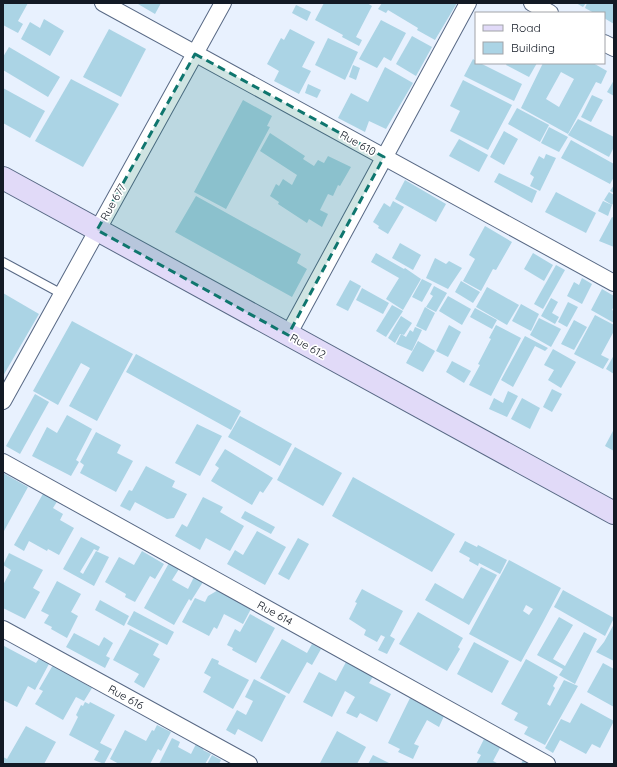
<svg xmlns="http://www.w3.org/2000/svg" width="617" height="767" font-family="Quicksand,sans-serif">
  <rect width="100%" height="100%" fill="#e8f1fe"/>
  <g fill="#abd4e5" fill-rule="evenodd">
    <polygon points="3,3 28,3 18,21 23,24 18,33 3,25"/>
    <polygon points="139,3 161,3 155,14 138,4"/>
    <polygon points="324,3 367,3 372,6 356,37 362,40 359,46 342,37 343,35 315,20"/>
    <polygon points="382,3 457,3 435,40 417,30 418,28 388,10 386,13 378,9"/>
    <polygon points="576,3 586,3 583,7"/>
    <polygon points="587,3 614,3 614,24 604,18 604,13 594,13 585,8"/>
    <polygon points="296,5 311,12 307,21 292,13"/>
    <polygon points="44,19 64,31 50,56 21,39 30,22 40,28"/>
    <polygon points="381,20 406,33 391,61 384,57 377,68 359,59"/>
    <polygon points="109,29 146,49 121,97 83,77"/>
    <polygon points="290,29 315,42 302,67 311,71 299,94 274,81 279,71 267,64 281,38 284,40"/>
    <polygon points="412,36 432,47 416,76 396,64"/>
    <polygon points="328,38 358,52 345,80 315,65"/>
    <polygon points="9,47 60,77 48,97 3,70 3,57"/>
    <polygon points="473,59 476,61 476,63 480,63 522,84 514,101 464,76"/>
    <polygon points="507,63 537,63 529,77 506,65"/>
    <path d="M543,63H593L607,71L601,84L596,82L568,134L521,108ZM561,72L574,79L559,107L546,99Z"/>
    <polygon points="353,65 360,68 356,80 349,77"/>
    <polygon points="385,67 413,83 386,129 369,121 365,132 338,118 351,93 368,102"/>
    <polygon points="71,79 119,104 83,167 35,141"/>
    <polygon points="463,80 512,105 488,150 450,131 460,111 450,106"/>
    <polygon points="614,80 614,96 607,92"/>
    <polygon points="308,84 321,90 317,98 305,93"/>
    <polygon points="3,88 45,111 30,138 3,123"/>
    <polygon points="592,95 603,100 591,122 581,117"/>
    <polygon points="243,100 272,116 267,126 270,127 226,209 194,192"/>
    <polygon points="517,108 549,125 540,142 508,124"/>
    <polygon points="578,119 614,137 614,147 609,157 568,135"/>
    <polygon points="549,127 568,137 559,152 541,143"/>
    <polygon points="504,131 518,139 504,165 490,157"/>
    <polygon points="270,133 305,156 303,159 314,166 318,160 324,163 328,156 351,167 340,186 338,185 333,196 328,194 320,210 328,214 322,227 309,219 307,223 278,204 279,202 270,196 276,184 279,186 283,179 292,185 297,175 260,151"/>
    <polygon points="459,139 488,155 479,172 449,156"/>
    <polygon points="571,140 614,164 614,177 610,184 561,158"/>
    <polygon points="546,154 556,158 540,191 530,186 534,177 530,174 539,156 544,159"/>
    <polygon points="499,173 537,191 532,203 494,182"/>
    <polygon points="405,180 446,204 436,222 395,199"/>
    <polygon points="614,185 614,193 610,191"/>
    <polygon points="556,192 596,213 586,233 545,212"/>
    <polygon points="609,192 614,195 614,202 612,205 604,200"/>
    <polygon points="196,196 301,254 297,263 307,269 292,297 175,232"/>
    <polygon points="393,201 404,207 388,234 378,228 379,226 373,222 384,203 390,207"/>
    <polygon points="603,201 612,205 608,216 598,211"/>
    <polygon points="612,217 614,218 614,247 599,241"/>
    <polygon points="485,226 512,242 496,270 493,269 481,291 463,281 475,259 469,255"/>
    <polygon points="400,243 421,255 413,270 392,258"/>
    <polygon points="376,253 404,269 405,268 421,279 403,310 386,299 399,278 371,262"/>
    <polygon points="533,253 553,265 544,281 524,269"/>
    <polygon points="435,258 446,264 449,261 462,268 448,289 426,278"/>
    <polygon points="556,265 565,270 543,309 534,304"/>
    <polygon points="582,278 592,284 582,304 567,296 574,282 579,285"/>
    <polygon points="422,279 432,284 422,302 412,297"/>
    <polygon points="350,280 361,286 348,311 336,305"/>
    <polygon points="461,281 480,292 473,303 455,292"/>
    <polygon points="434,286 447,293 436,312 426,307 433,296 430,294"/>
    <polygon points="487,287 519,305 507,325 476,307"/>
    <polygon points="362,288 389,303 383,314 356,300"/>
    <polygon points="602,289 614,296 614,306 612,310 614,311 614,323 591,310"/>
    <polygon points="3,293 39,314 3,376"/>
    <polygon points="448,296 471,309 462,325 439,311"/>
    <polygon points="551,298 558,302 552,313 559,317 555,324 541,316"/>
    <polygon points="568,302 578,307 567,327 558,322"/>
    <polygon points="521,304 539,314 531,331 512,321"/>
    <polygon points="392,305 403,311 386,337 376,331"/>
    <polygon points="425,307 435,313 426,331 416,326"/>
    <polygon points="475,308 497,320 492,329 470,317"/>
    <polygon points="595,315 614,325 614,331 601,355 609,359 603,369 574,354"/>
    <polygon points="401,316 412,323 404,335 401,334 406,337 410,330 413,332 415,327 422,330 412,351 396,344 401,334 400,334 395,343 388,338"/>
    <polygon points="539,318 561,329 551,347 530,335"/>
    <polygon points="574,320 587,327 574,350 561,344"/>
    <polygon points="72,321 133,354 97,421 69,406 90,368 81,363 58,405 33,391"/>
    <polygon points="449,325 461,332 448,357 436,351"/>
    <polygon points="496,325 521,338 491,396 469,385 480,365 478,364 491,339 489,338"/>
    <polygon points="525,336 548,348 545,351 535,346 513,387 501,380"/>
    <polygon points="418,341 435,351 423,372 406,363"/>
    <polygon points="553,349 576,362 561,388 548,380 554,370 544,365"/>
    <polygon points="136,354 241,411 231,430 126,372"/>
    <polygon points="614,355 614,374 606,369"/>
    <polygon points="452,361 471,371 464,383 446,372"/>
    <polygon points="552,389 562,394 552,412 543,407"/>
    <polygon points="508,391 518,396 507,417 489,409 494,398 503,403"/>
    <polygon points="35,394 49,402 20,454 6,446"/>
    <polygon points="522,398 540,408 530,429 511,419"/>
    <polygon points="67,415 92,429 76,460 79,462 71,476 32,456 47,427 57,433"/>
    <polygon points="240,416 292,444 280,466 228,437"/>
    <polygon points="197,424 222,436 200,476 175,463"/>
    <polygon points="614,429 614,451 605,446"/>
    <polygon points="96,432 121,445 117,453 133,461 116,492 80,473 84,465 80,462"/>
    <polygon points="295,447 342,473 323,506 277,480"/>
    <polygon points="225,449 273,478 263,493 260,491 252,505 211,481 219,468 215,465"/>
    <polygon points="146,466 175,481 172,487 187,494 174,518 167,519 135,502 130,511 120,506 129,490 132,491"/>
    <polygon points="3,473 28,487 4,531 3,530"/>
    <polygon points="353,477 455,534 432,572 332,516"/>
    <polygon points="44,492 58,500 53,508 63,514 60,520 74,528 59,555 48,549 47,551 29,541 24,551 14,545"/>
    <polygon points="203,497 223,507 220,512 244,526 230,551 206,538 200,550 175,536 182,524 187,527"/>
    <polygon points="245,511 275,527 271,534 241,518"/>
    <polygon points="257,531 286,547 265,585 227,564 235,550 243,555"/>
    <polygon points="81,537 100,547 98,551 94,549 80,572 83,574 96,551 109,557 94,586 63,569"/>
    <polygon points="298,538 309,544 289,580 278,574"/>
    <polygon points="465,541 477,547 478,545 507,560 500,574 479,563 478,566 469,561 470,558 459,552"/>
    <polygon points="142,551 164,564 155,579 150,576 135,602 125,597 126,594 105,582 119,557 134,565"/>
    <polygon points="9,553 43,570 33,588 40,592 25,619 3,608 3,585 11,570 3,565"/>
    <path d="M509,560L561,588L542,624L521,662L469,634ZM526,605L533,609L529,615L523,611Z"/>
    <polygon points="169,563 179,569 172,580 188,589 194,577 203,582 191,601 189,599 174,625 144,608"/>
    <polygon points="481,567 497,575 469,625 425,600 435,583 463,599"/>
    <polygon points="57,581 81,594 71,612 78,616 67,638 51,629 52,627 44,623 49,615 41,611"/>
    <polygon points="220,589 252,607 243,624 224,614 217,629 214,627 209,636 182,622 195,598 205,602 208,596"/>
    <polygon points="362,589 403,611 390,636 395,639 387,654 378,650 385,637 381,635 377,642 364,635 366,630 349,619 357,603 355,602"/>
    <polygon points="563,590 614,618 605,636 554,607"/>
    <polygon points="100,600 129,616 124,626 95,610"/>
    <polygon points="134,611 174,632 167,645 127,624"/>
    <polygon points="418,612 463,638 458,647 460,649 447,671 399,644"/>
    <polygon points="250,614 275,628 256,663 232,650 233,648 227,645 235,629 240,632"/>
    <polygon points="559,617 573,625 553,659 565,666 584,632 597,639 575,684 559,675 563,669 537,655"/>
    <polygon points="614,624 614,661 596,652 604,642"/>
    <polygon points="130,629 159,644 153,655 160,659 144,688 134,682 139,674 113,660"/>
    <polygon points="74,633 99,646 104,637 113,643 106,656 110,658 105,668 66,647"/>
    <polygon points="282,639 307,653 312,644 321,649 312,665 307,662 289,694 260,678"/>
    <polygon points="474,642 509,661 492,693 457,674"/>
    <polygon points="4,646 36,663 40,657 50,662 35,690 28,686 17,707 3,700 3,648"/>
    <polygon points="212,658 219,661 218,664 249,680 233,709 203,692 211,677 204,673"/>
    <polygon points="526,659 558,677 553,686 555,688 547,704 550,706 564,680 578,686 545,745 524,734 528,727 514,720 518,713 501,704"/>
    <polygon points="346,662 353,666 354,665 374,675 369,683 391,694 377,722 360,713 357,718 346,713 355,697 345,691 332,717 303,702 319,672 336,681"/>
    <polygon points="603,663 614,669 614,707 587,692"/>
    <polygon points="53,665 92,688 84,701 76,697 63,720 35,704 43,691 39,689"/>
    <polygon points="254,679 286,696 262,742 238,729 235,735 226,730 237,710 246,715 253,701 245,697"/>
    <polygon points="410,698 444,716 439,727 427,720 414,744 419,746 413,759 398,752 400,749 388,743"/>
    <polygon points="85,702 89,704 90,702 115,715 100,743 112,749 104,764 94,760 99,751 69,735 78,717 76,715 81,705 83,706"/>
    <polygon points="581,703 614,721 600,748 592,744 586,754 560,740 553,753 545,748 561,719 570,723"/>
    <polygon points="157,725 171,732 161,751 158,749 150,764 119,764 110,759 125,730 146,741 152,730 154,731"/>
    <polygon points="26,726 56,742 44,764 3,764 3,757 7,759"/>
    <polygon points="337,731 366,747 357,764 320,763"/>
    <polygon points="172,738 180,742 178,747 191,754 196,744 204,748 203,750 211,754 205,764 159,764"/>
    <polygon points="484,739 500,748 493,761 499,764 476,764 481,755 477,753"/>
    <polygon points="212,755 221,760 219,764 207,764"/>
    <polygon points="373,755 391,764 368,764"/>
    <polygon points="525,756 539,764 521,764"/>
  </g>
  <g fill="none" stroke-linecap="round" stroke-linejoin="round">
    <g stroke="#586985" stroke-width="10">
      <polyline id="lane" points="3,262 62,294"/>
    </g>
    <g stroke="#586985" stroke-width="18">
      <g id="street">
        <polyline points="103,3 614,283"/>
        <polyline points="532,3 550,13"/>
        <polyline points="604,43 614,48"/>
        <polyline points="288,335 468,3"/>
        <polyline points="3,401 223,3"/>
        <polyline points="3,462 547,764"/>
        <polyline points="3,629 249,764"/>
      </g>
    </g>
    <g stroke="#586985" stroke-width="24">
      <polyline id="secondary" points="3,178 614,513"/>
    </g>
    <use href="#lane" stroke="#fff" stroke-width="8"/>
    <use href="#street" stroke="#fff" stroke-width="16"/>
    <use href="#secondary" stroke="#e1daf8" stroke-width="22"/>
  </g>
  <path fill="#0f766e" fill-opacity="0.2" stroke="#0f766e" stroke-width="3" stroke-dasharray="8 5" stroke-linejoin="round" d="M195,54L384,157L288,335L97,230Z"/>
  <g text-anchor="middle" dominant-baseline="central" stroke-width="3.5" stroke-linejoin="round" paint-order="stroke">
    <g font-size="11" fill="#131a25" stroke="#fff">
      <text transform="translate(358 143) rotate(29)">Rue 610</text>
      <text transform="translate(113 202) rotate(-61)">Rue 677</text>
      <text transform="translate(308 346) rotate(29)">Rue 612</text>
      <text transform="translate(275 613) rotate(29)">Rue 614</text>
      <text transform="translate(126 697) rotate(29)">Rue 616</text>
    </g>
  </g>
  <rect width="617" height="767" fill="none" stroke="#131a25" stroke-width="8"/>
  <rect x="475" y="12" width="130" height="52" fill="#ffffff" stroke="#a1a3a8"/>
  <rect x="483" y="25" width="20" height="6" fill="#e1daf8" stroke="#a1a3a8"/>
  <text x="511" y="32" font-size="12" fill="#131a25">Road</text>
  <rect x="483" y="42" width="20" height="12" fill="#abd4e5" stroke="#a1a3a8"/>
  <text x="511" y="52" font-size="12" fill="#131a25">Building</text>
</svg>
